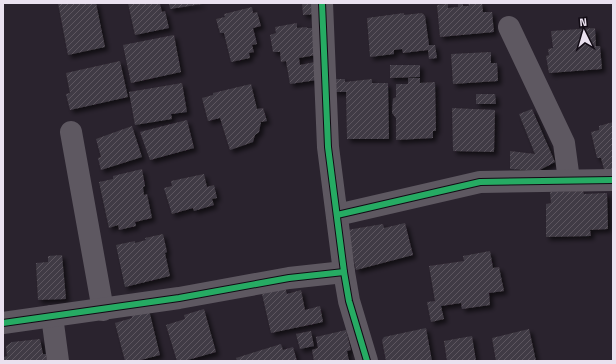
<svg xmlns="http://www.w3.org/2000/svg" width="616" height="364" font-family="'Titillium Web',sans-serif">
  <defs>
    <pattern id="building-hatch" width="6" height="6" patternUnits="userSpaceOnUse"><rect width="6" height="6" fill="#413b44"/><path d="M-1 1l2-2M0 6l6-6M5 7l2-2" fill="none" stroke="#5d575f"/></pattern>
    <filter id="shadow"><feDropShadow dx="3.5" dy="3.5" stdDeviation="2" flood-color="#0009"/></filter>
  </defs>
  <rect width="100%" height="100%" fill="#2a232e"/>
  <g fill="url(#building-hatch)" filter="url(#shadow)">
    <polygon points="58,3 96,3 105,47 68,55"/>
    <polygon points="128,3 163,3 160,4 162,12 165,11 169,28 135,35"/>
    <polygon points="169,3 202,3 202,4 170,9"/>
    <polygon points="302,3 317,3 318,14 303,15"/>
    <polygon points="458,3 463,3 463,6 469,6 468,3 482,3 483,12 492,12 494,32 440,37 437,5 448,4 448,8 458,7"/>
    <polygon points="252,7 253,13 257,12 261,26 253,28 257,44 252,45 254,52 249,53 250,58 231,62 224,33 220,33 216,19 225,17 224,14"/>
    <polygon points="404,13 404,15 422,13 425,16 429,45 435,45 437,58 429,59 428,50 403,53 402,49 394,50 394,54 370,57 367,18"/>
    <polygon points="297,23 297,28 307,27 307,28 319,28 322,54 299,58 300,65 315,62 317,80 290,84 286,61 281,62 280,52 273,52 270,35 276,33 275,27"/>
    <polygon points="595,28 596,46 600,46 602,69 549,73 546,56 549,55 548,49 553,48 551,31"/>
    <polygon points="174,35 181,72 131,83 123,45"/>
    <polygon points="491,52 491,63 497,63 498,81 453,84 451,54"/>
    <polygon points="120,61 128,97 70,110 66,94 70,93 66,73"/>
    <polygon points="390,65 420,65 420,77 390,78"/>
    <polygon points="408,78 420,78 420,83 435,82 436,131 433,131 433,138 396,140 396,118 392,113 393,99 396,97 396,84 408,84"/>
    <polygon points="333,79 345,79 345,82 372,79 372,83 388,83 389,139 347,139 346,92 333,92"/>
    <polygon points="182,83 187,112 171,114 172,119 135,125 129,92"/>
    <polygon points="251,84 257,109 263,108 267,121 261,122 259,132 255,135 253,142 230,150 220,118 208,121 202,98 213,95 213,93"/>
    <polygon points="476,94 495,94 496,104 476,104"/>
    <polygon points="452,108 495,110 494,152 453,151"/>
    <polygon points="532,109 555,162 538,171 510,169 510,151 535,154 519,114"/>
    <polygon points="187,120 194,148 150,160 140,132"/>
    <polygon points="613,122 613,175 606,177 601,158 597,158 591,132 599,130 599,126"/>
    <polygon points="132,126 142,157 101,170 98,158 101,157 96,139"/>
    <polygon points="142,169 145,186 143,187 144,195 147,194 152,218 135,222 136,226 119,230 118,225 109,228 99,182 113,179 113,176"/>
    <polygon points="204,174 207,187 214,185 217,198 212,199 214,205 194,211 193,208 172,214 164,188 172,186 171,181"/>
    <polygon points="583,191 584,194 607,193 608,229 590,230 591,236 546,237 546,204 551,203 550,192"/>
    <polygon points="405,223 413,255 356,270 347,230 383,224 384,228"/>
    <polygon points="163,234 167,252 165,253 170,276 125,287 116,245 135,241 135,243 146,240 145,238"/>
    <polygon points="490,251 493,268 499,267 504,291 489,293 490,305 462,309 461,303 441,306 444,319 431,322 427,302 435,301 429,266 464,261 463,256"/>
    <polygon points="62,255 66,299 38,300 36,263 48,262 48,256"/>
    <polygon points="285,288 287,294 301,290 305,310 320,306 323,322 271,333 262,294"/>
    <polygon points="204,309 216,352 184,361 177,361 166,325 185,319 184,315"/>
    <polygon points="149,310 160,355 137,361 125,361 115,323 132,318 131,314"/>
    <polygon points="426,328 432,361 386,361 382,340 384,337"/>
    <polygon points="529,329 536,361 496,361 492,338"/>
    <polygon points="346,330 351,350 347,351 349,361 314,361 312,350 318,348 316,337"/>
    <polygon points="311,331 314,346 300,349 296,334"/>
    <polygon points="472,336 476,361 447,361 444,341"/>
    <polygon points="40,339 43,354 46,354 47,361 4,361 4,357 7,356 6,346 12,342"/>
    <polygon points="281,344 283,350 293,347 297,361 237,361 236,358"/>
  </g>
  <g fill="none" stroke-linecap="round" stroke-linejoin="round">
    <g stroke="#5e5861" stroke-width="22">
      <polyline points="322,3 328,147 344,272 349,301 367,361"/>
      <polyline points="509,27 564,143 569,180"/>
      <polyline points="71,132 103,310"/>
      <polyline points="337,215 480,182 613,180"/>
      <polyline points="52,316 58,361"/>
      <polyline points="3,323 179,298 289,278 344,272"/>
    </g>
    <g stroke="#110b14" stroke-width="8">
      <g id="cycleway">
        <polyline points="322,3 328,147 344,272 349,301 367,361"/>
        <polyline points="337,215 480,182 613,180"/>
        <polyline points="3,323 179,298 289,278 344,272"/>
      </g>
    </g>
    <use href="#cycleway" stroke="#26ab63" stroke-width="6"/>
  </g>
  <rect width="616" height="364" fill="none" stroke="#eae1ef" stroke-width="8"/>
  <g transform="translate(584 32) rotate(355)" stroke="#110b14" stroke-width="3" paint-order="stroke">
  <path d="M0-3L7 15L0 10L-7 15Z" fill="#eae1ef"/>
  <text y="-6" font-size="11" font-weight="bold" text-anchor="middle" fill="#eae1ef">N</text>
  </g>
</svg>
